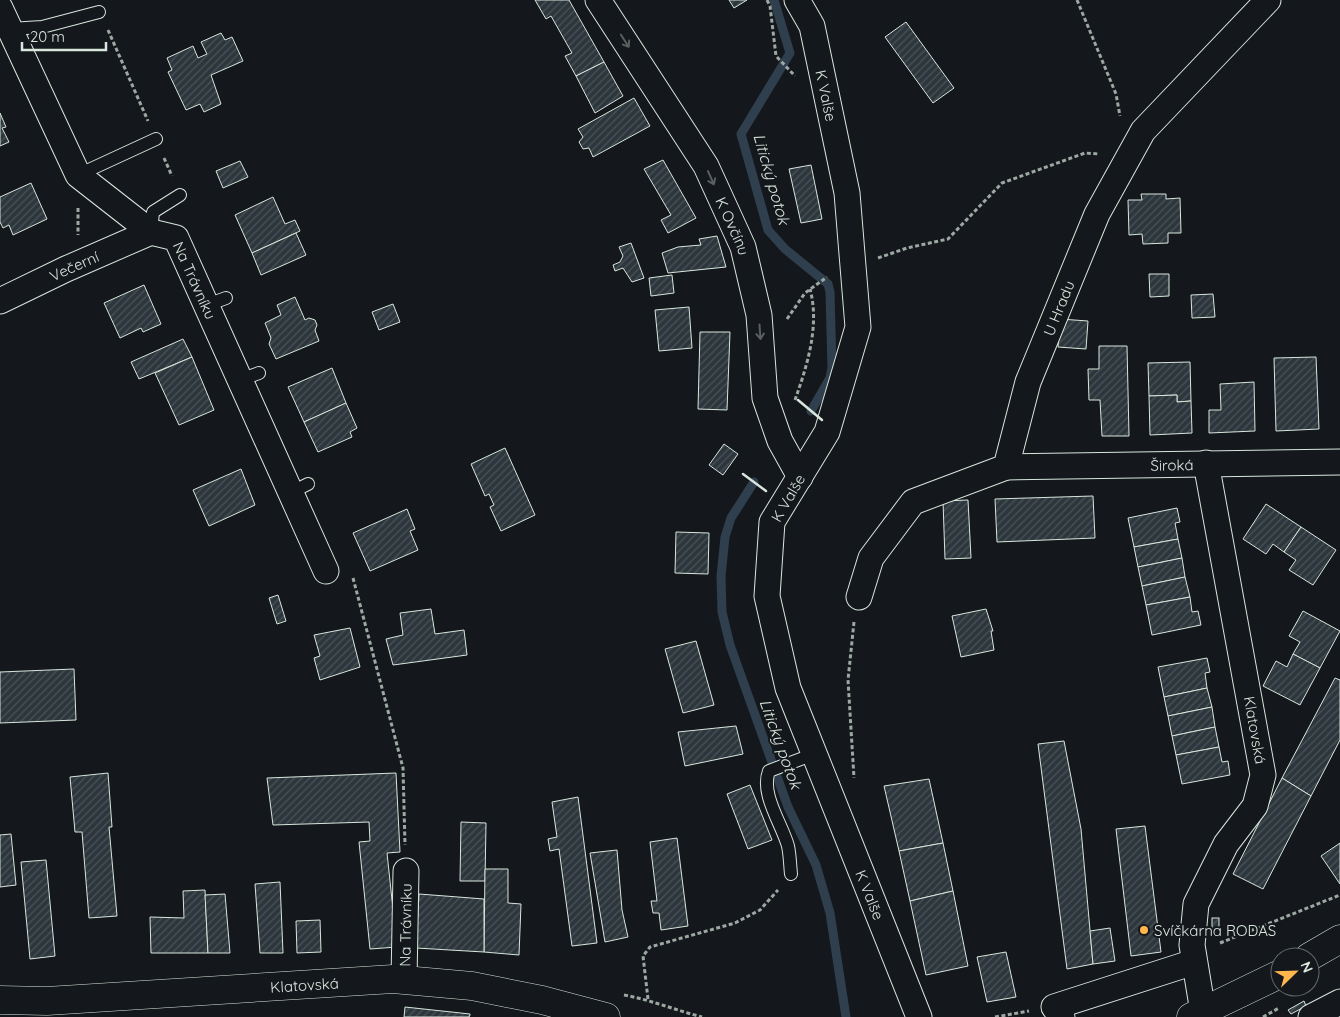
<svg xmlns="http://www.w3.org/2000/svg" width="1340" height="1017" font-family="Quicksand,sans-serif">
  <defs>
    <pattern id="building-hatch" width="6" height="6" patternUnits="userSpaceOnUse" patternTransform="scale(1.25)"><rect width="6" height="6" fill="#2c363c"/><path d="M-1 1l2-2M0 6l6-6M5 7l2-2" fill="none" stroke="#4a5358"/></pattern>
  </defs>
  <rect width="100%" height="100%" fill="#14181c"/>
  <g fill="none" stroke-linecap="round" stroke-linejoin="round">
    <g stroke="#2f3f4d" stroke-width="9">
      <polyline points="774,0 790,53 741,134 768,230 785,249 828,284 830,292 832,368 830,378 811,411"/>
      <polyline points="754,482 731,518 725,537 721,576 722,612 730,645 788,807 816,865 830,913 846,1017"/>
    </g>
  </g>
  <g fill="url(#building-hatch)" stroke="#d8e6dc">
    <polygon points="535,0 569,0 604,62 576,76 565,56 572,53 551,16 546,19"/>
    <polygon points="729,0 747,0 734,8"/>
    <polygon points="906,22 954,88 933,103 885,37"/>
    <polygon points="221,33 225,40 232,37 243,61 211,75 221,104 204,112 200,104 186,110 168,72 172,70 167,58 193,46 198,58 207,54 201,42"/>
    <polygon points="604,62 623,96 595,113 576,76"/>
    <polygon points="634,98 650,126 593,157 589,148 583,149 579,142 583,137 578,129"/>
    <polygon points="0,113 6,127 2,128 9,142 0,146"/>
    <polygon points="663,160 696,218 668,233 661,220 671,215 644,169"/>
    <polygon points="240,161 248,177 223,188 216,171"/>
    <polygon points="811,165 822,219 801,223 789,169"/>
    <polygon points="31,183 47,219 13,235 9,225 3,228 0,222 0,197"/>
    <polygon points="1141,194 1166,194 1166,199 1180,198 1181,233 1168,233 1168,243 1143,244 1142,234 1129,235 1128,200 1142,200"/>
    <polygon points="273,197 285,224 295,220 300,231 252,253 235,215"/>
    <polygon points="296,233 306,255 261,275 252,253"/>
    <polygon points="717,236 726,267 668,273 662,253 678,247 701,245 699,239"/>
    <polygon points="631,243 644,278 632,282 623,268 615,271 613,265 620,262 623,256 619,247"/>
    <polygon points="1149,274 1169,274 1169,296 1150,297"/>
    <polygon points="672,275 674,293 651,296 649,278"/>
    <polygon points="144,285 161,324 143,332 141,328 120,338 104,303"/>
    <polygon points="1213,294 1215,317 1192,318 1191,295"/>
    <polygon points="295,297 305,320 309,318 315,320 317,325 315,330 319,341 276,359 269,344 271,338 265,323 281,315 277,305"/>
    <polygon points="393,304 400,322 379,330 372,312"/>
    <polygon points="689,307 692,348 659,351 655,310"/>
    <polygon points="1060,319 1088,321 1086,349 1058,347"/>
    <polygon points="700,332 730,332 727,410 698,409"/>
    <polygon points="183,339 192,357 139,379 131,362"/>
    <polygon points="1099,346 1127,346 1129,436 1102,436 1100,400 1089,400 1088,369 1099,369"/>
    <polygon points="192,357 214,410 179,425 155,373"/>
    <polygon points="1316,357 1319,429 1276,431 1274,358"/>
    <polygon points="1190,362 1191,401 1177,402 1177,395 1149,396 1148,363"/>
    <polygon points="332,368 346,403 304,422 288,387"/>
    <polygon points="1254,382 1255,431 1209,433 1209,410 1221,410 1220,384"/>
    <polygon points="1177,395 1177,402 1191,401 1192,433 1150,435 1149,396"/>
    <polygon points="346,403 357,428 350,432 352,437 318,452 304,422"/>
    <polygon points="724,444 738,454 723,475 709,465"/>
    <polygon points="505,448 535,515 501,531 490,507 494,505 489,494 485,496 471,464"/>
    <polygon points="241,469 255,505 209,526 193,490"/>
    <polygon points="1093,496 1095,538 997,542 995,499"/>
    <polygon points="968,500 971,558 945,559 943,501"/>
    <polygon points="1266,504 1301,527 1284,552 1273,544 1266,554 1243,539"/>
    <polygon points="1177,508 1180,522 1175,523 1178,539 1134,547 1128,518"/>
    <polygon points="407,509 415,529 410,531 418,550 370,571 353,533"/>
    <polygon points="1301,527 1336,550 1313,585 1289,570 1296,560 1284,552"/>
    <polygon points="676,532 709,533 708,574 675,573"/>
    <polygon points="1178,539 1182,558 1138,567 1134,547"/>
    <polygon points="1182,558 1185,577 1142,586 1138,567"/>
    <polygon points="1185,577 1190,597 1146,605 1142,586"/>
    <polygon points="278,595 286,621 277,624 269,598"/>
    <polygon points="1190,597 1192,612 1198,611 1201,625 1152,635 1146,605"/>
    <polygon points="431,609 435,634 464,630 467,655 393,665 386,639 403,635 400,613"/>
    <polygon points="986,609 993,631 991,631 994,650 961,657 952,616"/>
    <polygon points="1303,611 1340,631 1320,668 1293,654 1300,642 1289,636"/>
    <polygon points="350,628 360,667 320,680 314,658 320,656 314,635"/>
    <polygon points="696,641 714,705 683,713 665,649"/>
    <polygon points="1293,654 1320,668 1300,705 1263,686 1276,661 1287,667"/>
    <polygon points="1207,658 1210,672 1205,673 1207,688 1164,697 1158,667"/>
    <polygon points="74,669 76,720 0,723 0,672"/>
    <polygon points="1335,678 1340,680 1340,740 1311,796 1282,778"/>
    <polygon points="1207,688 1212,707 1168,716 1164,697"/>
    <polygon points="1212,707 1215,727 1172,736 1168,716"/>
    <polygon points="736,726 743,754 685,766 678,732"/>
    <polygon points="1215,727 1219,747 1176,755 1172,736"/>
    <polygon points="1064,741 1081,829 1093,964 1067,969 1038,744"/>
    <polygon points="1219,747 1222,762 1228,761 1230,775 1182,784 1176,755"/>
    <polygon points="108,773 112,827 109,827 117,916 89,918 82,832 75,832 70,777"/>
    <polygon points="396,773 400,852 387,853 397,947 370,949 359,842 370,841 369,822 273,825 267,778"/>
    <polygon points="1282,778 1311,796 1263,889 1233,874"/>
    <polygon points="929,779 943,843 899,851 884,786"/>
    <polygon points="750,785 772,840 748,849 727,794"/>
    <polygon points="578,797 597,943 572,946 559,849 550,851 548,839 557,837 552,802"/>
    <polygon points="461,822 486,823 485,881 460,881"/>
    <polygon points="1145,826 1161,952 1131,956 1116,829"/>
    <polygon points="11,834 16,885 0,887 0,835"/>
    <polygon points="677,838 688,926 661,930 659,913 653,913 651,901 657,901 650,842"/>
    <polygon points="943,843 953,891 910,901 899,851"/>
    <polygon points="1340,843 1340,884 1321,856"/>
    <polygon points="617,850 622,910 628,937 605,942 590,853"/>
    <polygon points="46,860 55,956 30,959 21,862"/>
    <polygon points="485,869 508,869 508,903 521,904 519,955 484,952"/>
    <polygon points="280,882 283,953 260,953 255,884"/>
    <polygon points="205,890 208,953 151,953 150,917 184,918 183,891"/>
    <polygon points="953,891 968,966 926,975 910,901"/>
    <polygon points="225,894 230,953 208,953 205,895"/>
    <polygon points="419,894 484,899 484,952 416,948"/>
    <rect x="1212" y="918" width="7" height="12"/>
    <polygon points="320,920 321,952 297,953 296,921"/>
    <polygon points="1110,928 1115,961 1093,964 1090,931"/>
    <polygon points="1006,952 1016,997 987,1002 977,957"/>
    <polygon points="1304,1001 1306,1006 1291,1014 1288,1010"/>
    <polygon points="405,1007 470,1014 470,1015 469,1017 404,1017"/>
  </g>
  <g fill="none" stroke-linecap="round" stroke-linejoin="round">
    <g stroke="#d8e6dc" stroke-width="14">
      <g id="service">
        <polyline points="10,29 42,27 99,12"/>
        <polyline points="78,175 156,139"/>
        <polyline points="151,232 153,212 180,195"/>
        <polyline points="207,305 226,298"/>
        <polyline points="240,380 259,373"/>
        <polyline points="290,493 308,484"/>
        <path d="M791,874C790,865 790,855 788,846C782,824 760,794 769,771L814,754"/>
      </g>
    </g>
    <g stroke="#d8e6dc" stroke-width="27">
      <g id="minor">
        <path id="s1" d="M598,0L706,166L743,247L759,315L765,398L780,441L800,477"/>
        <path id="s2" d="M797,0L812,26L847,193L858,327L827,432L772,522L767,596L788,688L919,1017"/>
        <path id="s3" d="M0,8L78,175L151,232L176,238L326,571"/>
        <path id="s4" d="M0,301L66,269L151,232"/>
        <path id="s5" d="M1006,467L1340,462"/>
        <path id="s6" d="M859,597L871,558L913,502L1006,467L1028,382L1097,214L1143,131L1268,0"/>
        <path id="s7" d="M404,980L406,871"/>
        <polyline points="1203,1012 1192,945 1196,904 1226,844 1255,806 1263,775 1206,463"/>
        <polyline points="1062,1017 1054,1007 1194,962"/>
        <polyline points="1311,1017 1340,1002"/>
      </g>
    </g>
    <g stroke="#d8e6dc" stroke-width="29">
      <g id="secondary">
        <polyline points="1309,957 1340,939"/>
        <path id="s8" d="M0,1000L47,1001L393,979L472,986L542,1000L606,1017"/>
        <polyline points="1191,1017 1280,974"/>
      </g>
    </g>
    <g stroke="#9da8a2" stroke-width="3" stroke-dasharray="4 2.5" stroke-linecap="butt">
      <polyline points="767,0 770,6 776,56 795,76"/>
      <polyline points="1077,0 1116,94 1120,116"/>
      <polyline points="108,30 148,121"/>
      <polyline points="164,158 172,176"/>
      <polyline points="78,208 78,235"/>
      <polyline points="878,258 907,248 948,239 1002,183 1085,153 1099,154"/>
      <polyline points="787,319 805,293 827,277"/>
      <path d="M795,400C807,366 820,326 810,289"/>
      <polyline points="353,578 403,768 405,845"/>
      <polyline points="854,622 848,680 854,778"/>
      <polyline points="1220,943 1340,895"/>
      <path d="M624,995C651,1000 675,1010 702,1017"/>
      <polyline points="648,999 643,956 650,947 735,923 760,910 778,890"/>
      <polyline points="995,1017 1029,1011"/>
      <polyline points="1263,1017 1279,1008"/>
    </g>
    <use href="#service" stroke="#14181c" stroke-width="12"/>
    <use href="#minor" stroke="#14181c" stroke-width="25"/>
    <use href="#secondary" stroke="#14181c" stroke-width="28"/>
    <g stroke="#d8e6dc" stroke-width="2.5">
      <polyline points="798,400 822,420"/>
      <polyline points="743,474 766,491"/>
    </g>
  </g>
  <defs><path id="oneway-shaft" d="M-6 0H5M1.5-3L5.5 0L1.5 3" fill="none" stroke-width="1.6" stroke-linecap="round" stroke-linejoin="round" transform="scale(1.25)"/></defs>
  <g stroke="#59605f">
    <use href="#oneway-shaft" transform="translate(625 41) rotate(57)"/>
    <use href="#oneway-shaft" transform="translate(711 178) rotate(66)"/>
    <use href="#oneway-shaft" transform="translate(760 332) rotate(86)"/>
  </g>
  <circle fill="#ffb74d" stroke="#14181c" stroke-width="2" cx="1144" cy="930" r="5"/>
  <g text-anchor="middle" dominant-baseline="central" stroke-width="4" stroke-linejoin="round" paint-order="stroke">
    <g font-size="15" fill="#d8e6dc" stroke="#14181c">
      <text stroke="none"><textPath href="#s2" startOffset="101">K Valše</textPath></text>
      <text stroke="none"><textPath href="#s1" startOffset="264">K Ovčínu</textPath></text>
      <text stroke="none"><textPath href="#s4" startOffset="82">Večerní</textPath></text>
      <text stroke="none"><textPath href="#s3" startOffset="349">Na Trávníku</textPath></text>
      <text stroke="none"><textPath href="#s6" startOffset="378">U Hradu</textPath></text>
      <text stroke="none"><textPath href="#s5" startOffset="166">Široká</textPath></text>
      <text transform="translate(788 498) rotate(-60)">K Valše</text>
      <text transform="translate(1255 730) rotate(80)">Klatovská</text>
      <text stroke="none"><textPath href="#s2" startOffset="941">K Valše</textPath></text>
      <text stroke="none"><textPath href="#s7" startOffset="55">Na Trávníku</textPath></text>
      <text stroke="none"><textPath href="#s8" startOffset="305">Klatovská</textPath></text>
    </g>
    <g font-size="15" fill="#d8e6dc" stroke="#14181c" text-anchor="start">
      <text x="1154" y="930">Svíčkárna RODAS</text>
    </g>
    <g font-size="16" font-style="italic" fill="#d8e6dc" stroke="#14181c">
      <text transform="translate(772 179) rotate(74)">Litický potok</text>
      <text transform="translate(781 744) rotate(70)">Litický potok</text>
    </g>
  </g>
  <g transform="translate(1295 972) rotate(67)"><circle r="24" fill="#14181c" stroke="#626a69"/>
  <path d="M0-4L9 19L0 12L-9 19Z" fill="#ffb74d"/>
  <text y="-8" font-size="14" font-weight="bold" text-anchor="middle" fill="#d8e6dc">N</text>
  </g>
  <path d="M22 42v8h84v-8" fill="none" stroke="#d8e6dc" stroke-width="2.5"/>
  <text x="30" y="42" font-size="15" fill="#d8e6dc" stroke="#14181c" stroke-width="4" paint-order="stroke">20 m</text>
</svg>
